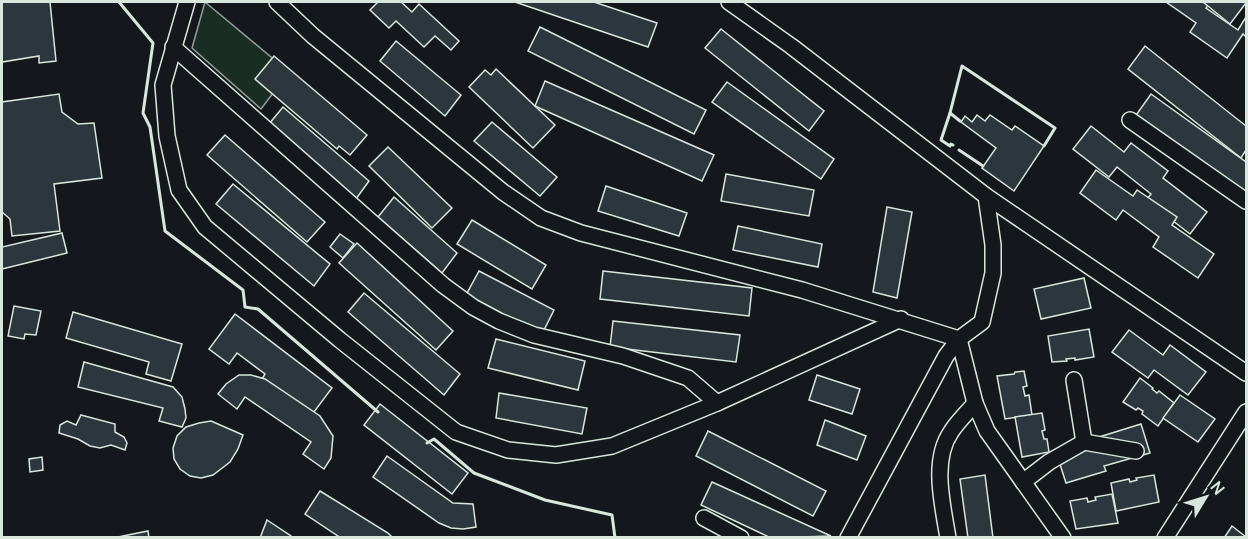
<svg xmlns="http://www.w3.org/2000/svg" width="1248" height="539" font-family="Manrope,sans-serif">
  <rect width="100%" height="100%" fill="#14181c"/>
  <polygon fill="#1a2d24" stroke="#939e99" stroke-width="1.5" points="205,2 289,72 261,109 192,48"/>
  <g fill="#2c363c" stroke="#d8e6dc" stroke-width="1.5">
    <polygon points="2,2 50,2 56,61 39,63 39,56 2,62"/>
    <polygon points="378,2 401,2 412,12 419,4 459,41 451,50 435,36 424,47 396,21 389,28 370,10"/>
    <polygon points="515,2 594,2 657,23 648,47"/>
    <polygon points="1166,2 1211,2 1206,8 1238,30 1246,17 1246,37 1243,34 1227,58 1190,32 1196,23"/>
    <polygon points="1203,2 1246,2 1246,3 1230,24"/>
    <polygon points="540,27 706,110 694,134 528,51"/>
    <polygon points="721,29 824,111 809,131 705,48"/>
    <polygon points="396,41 461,95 445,116 380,61"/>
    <polygon points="1145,46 1246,126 1246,150 1241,158 1128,69"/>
    <polygon points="274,56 367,135 350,155 339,146 337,149 255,79"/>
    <polygon points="496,69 555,125 533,148 469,87 485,70 491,75"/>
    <polygon points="545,81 714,155 702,181 535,106"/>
    <polygon points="727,82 834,159 821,179 712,102"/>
    <polygon points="59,94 62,112 78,124 94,123 102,178 54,184 60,231 12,236 10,219 2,212 2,102"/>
    <polygon points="1151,94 1246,162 1246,198 1134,118"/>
    <polygon points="283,107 369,181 356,199 269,124"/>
    <polygon points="977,115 985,121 990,115 1012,130 1015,126 1044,146 1014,191 982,168 996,148 961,122 965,116 972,122"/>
    <polygon points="492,122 557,177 540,196 474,141"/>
    <polygon points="1091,126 1124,152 1131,143 1168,171 1163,178 1207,212 1190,234 1146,200 1151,194 1117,167 1109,177 1073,149"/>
    <polygon points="225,135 325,222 307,242 207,155"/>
    <polygon points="388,147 452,208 432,228 369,166"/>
    <polygon points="1096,170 1133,196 1137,190 1177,217 1172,225 1214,254 1198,278 1153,247 1159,237 1123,210 1116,220 1080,193"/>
    <polygon points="726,174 814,190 809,216 721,201"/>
    <polygon points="233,184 330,264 314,286 216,204"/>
    <polygon points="606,186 687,213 679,236 598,211"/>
    <polygon points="394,197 457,253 442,273 378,217"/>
    <polygon points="887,207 912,212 897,298 873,292"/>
    <polygon points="472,220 546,265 532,289 457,244"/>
    <polygon points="738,226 822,244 818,267 733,250"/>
    <polygon points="62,233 67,253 2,269 2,247"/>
    <polygon points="340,234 354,244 343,258 330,247"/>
    <polygon points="357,243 453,331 436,350 339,263"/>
    <polygon points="479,271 554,310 542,334 466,295"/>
    <polygon points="603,271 752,288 749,316 600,299"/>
    <polygon points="1084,278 1091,308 1041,319 1034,289"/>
    <polygon points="364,293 460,374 444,395 348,312"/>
    <polygon points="14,306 41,311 36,335 25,334 24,339 8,336"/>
    <polygon points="73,312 182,344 171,381 146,374 149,362 66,338"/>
    <polygon points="235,314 332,388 311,416 262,379 265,374 237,353 229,364 209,349"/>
    <polygon points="613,321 740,335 736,362 610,347"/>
    <polygon points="1089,329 1094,357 1075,360 1075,358 1066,359 1067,361 1052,362 1048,336"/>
    <polygon points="1129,330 1163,355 1170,345 1206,372 1188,395 1154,370 1148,378 1112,352"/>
    <polygon points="496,339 585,361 578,390 488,368"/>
    <polygon points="84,362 173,387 182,397 185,409 186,418 182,427 159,421 163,408 78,387"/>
    <polygon points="1024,371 1027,386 1023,387 1025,396 1029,395 1032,415 1005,419 997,376 1014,374 1015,372"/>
    <polygon points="239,375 251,375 265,379 320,416 333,436 331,458 324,469 303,454 311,442 245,397 237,409 218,394 226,384"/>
    <polygon points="817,375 860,389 852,414 809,400"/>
    <polygon points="1140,378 1153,388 1152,389 1157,393 1159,391 1174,403 1158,426 1142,414 1143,411 1138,408 1136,410 1123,402"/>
    <polygon points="499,393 587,408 582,434 496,418"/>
    <polygon points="1180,395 1215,419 1198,442 1163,418"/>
    <polygon points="380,404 468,473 452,494 364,425"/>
    <polygon points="1042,413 1045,430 1042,431 1044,439 1047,439 1049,452 1022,457 1015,417"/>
    <polygon points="81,415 115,424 115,432 124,437 127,443 125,450 111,445 100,448 90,446 78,439 59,433 60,425 67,421 76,425"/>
    <polygon points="825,420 866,436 857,460 817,445"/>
    <polygon points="211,421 243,435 238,449 230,462 213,475 201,478 190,476 180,469 174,459 173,448 177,436 186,427 199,423"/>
    <polygon points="1141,424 1150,453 1104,466 1106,471 1066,483 1057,455 1099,437"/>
    <polygon points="708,431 826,491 813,516 696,456"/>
    <polygon points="387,456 453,503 473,504 476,527 463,529 451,528 439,523 373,477"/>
    <polygon points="42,457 43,470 30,472 29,459"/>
    <polygon points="985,475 993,538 968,538 960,479"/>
    <polygon points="1154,475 1159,502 1116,511 1111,483 1129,479 1130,482 1137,480 1136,478"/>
    <polygon points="712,482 831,536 771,538 701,505"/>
    <polygon points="320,491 388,533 393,538 341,538 305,514"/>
    <polygon points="1112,494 1118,523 1076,529 1070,501 1087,498 1088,502 1096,500 1095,497"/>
    <polygon points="267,520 291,536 291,538 260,538"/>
    <polygon points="1232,526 1246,537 1245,538 1224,538"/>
    <polygon points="148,531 149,538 113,538"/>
  </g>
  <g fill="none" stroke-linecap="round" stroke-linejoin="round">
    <g stroke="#d8e6dc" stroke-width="18">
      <g id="street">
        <polyline points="187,2 163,85 167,136 179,190 205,227 340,340 456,432 508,450 556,455 612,446 717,403 901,319"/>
        <polyline points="277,2 313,36 503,192 541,218 581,233 802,290 959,339 982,322 993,273 993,245 986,196"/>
        <polyline points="729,2 791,46 986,196 1246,373"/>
        <polyline points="173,47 443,285 473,307 499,321 534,335 623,356 688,378 717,403"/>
        <polyline points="1130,120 1246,201"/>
        <polyline points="959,339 975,403 987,431 1063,538"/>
        <polyline points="1074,380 1084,442"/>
        <polyline points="1023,482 1049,462 1084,442 1136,451"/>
        <polyline points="704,518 741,538"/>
        <polyline points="848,538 946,356 959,339"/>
        <path d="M948,538C943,506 931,461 951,432C957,422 967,413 975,403"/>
        <polyline points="1165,538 1246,412"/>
      </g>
    </g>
    <use href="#street" stroke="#14181c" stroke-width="15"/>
    <g stroke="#d8e6dc" stroke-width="3">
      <polyline points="119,2 153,43 143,113 150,127 165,231 243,290 245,307 258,309 378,412"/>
      <polyline points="950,113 962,66 1055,128 1044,146"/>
      <polyline points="953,145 951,144 950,146 941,140 950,113 960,121"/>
      <polyline points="959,150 983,166"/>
      <polyline points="427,443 434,439 474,473 545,500 612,515 615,538"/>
    </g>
  </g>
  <rect width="1248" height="539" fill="none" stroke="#d8e6dc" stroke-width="6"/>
  <g transform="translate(1206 497) rotate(52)" stroke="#14181c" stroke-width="4.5" paint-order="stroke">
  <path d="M0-4.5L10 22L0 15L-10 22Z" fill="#d8e6dc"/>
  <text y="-9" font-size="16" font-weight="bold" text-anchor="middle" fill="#d8e6dc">N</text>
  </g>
</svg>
